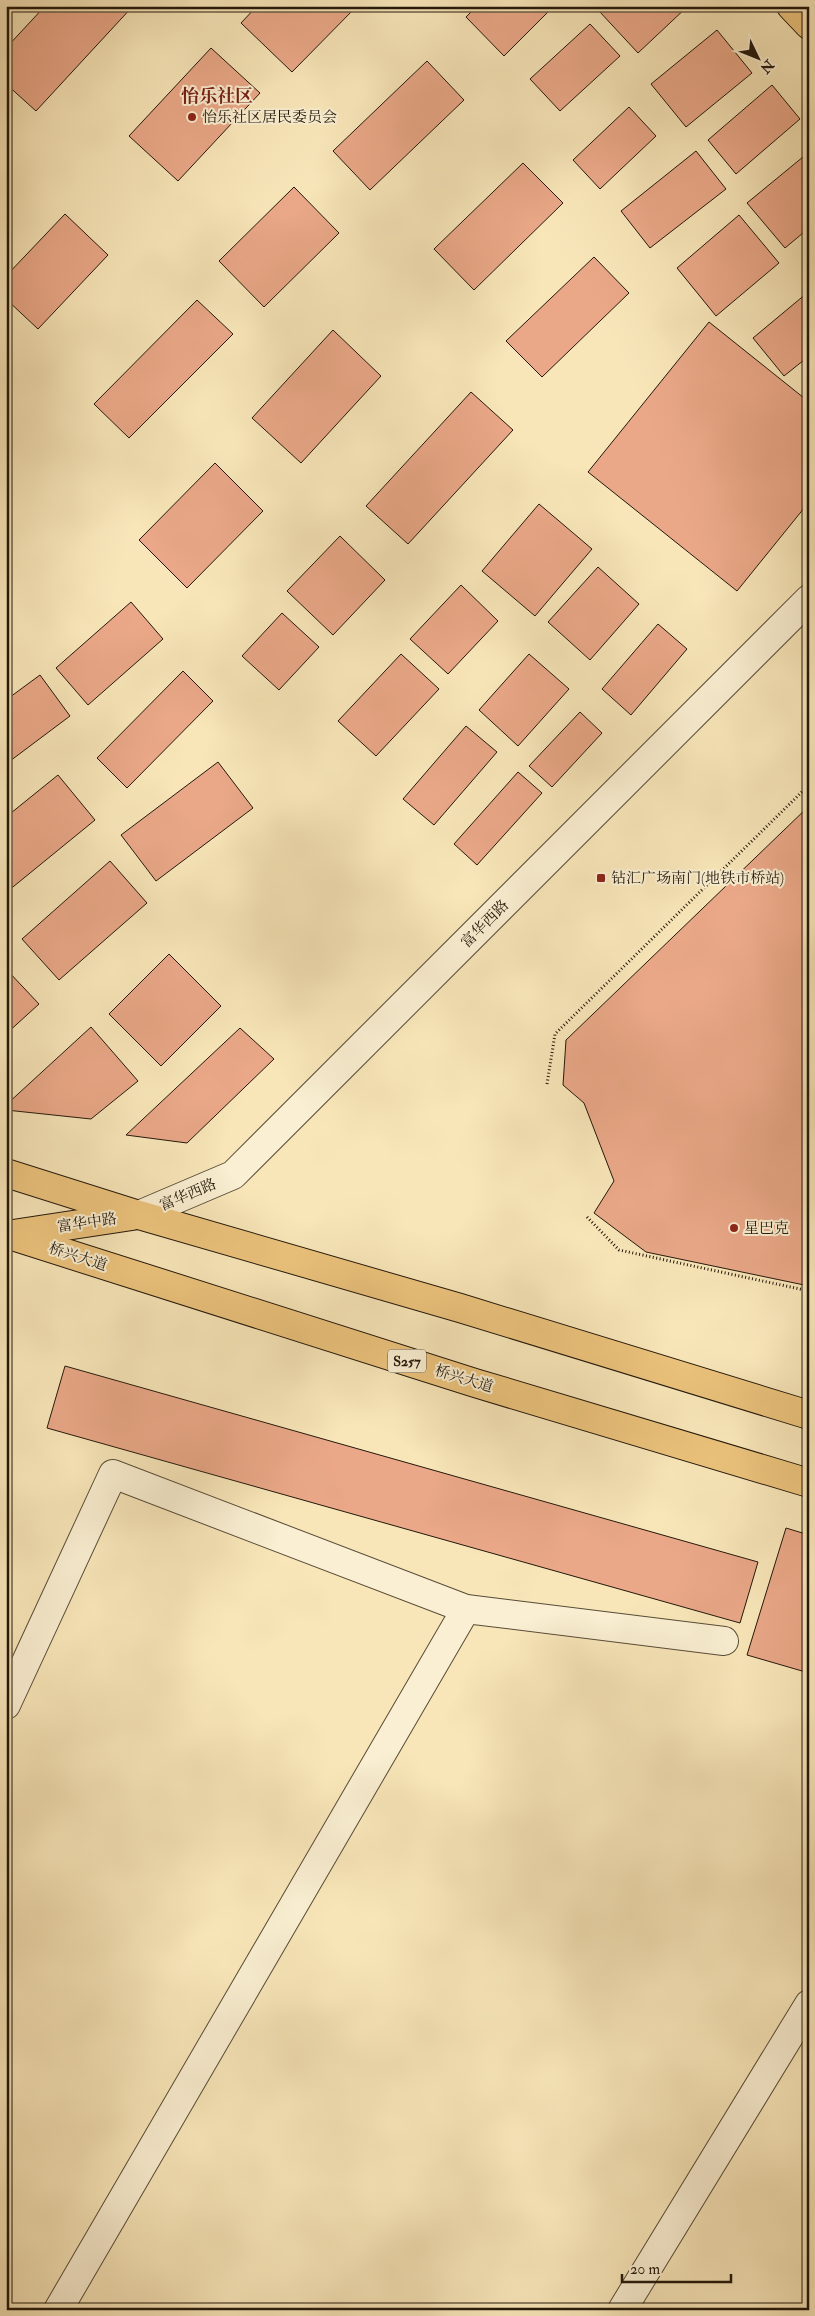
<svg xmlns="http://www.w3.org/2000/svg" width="815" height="2316" font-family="'IM FELL Double Pica','Noto Serif SC',serif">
  <rect width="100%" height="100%" fill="#f8e6b9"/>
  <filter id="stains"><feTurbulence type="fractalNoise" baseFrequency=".004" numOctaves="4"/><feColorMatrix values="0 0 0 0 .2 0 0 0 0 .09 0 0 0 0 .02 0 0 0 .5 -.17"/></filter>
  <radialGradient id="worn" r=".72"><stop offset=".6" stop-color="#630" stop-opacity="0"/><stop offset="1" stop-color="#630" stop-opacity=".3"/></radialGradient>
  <g fill="#eaa888" stroke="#23180b">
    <polygon points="45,6 133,6 36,111 6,84 6,48"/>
    <polygon points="257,6 357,6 292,72 241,23"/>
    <polygon points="477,6 554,6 504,56 466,17"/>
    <polygon points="604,6 688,6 638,53 599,11"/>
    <polygon points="590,24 620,56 560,111 530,79"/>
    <polygon points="717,30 752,73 686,127 651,84"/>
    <polygon points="211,48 260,93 178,181 129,136"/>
    <polygon points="427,61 464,100 370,190 333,151"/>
    <polygon points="772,85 800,119 736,174 708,140"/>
    <polygon points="629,107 656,136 600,189 573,160"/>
    <polygon points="696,151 726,189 650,248 621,211"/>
    <polygon points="809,152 809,228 785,248 747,203"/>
    <polygon points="523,163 563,203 474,290 434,249"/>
    <polygon points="294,187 339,233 264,307 219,261"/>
    <polygon points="65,214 108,255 38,329 6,299 6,276"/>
    <polygon points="739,215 779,263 716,316 677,268"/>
    <polygon points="594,257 629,293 542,377 506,341"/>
    <polygon points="807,293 809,356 784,376 753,338"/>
    <polygon points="197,300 233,334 129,438 94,404"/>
    <polygon points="709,322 809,402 809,502 737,591 588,472"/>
    <polygon points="333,330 381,376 301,463 252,418"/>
    <polygon points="471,392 513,430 408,544 366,506"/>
    <polygon points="215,463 263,511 187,588 139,540"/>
    <polygon points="539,504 592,549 535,616 482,571"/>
    <polygon points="340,536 385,580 333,635 287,591"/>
    <polygon points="598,567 639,604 590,660 548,622"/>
    <polygon points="461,585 498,621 448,674 410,639"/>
    <polygon points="131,602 163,639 88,705 56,668"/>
    <polygon points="282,613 319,647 279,690 242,656"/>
    <polygon points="658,624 687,649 631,715 602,689"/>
    <polygon points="401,654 439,689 376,756 338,721"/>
    <polygon points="529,654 569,689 518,746 479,710"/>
    <polygon points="183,671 213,701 127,788 97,758"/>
    <polygon points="40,675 70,716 6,764 6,700"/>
    <polygon points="580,712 602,733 552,787 529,766"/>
    <polygon points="466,726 497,752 434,825 403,799"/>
    <polygon points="218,762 253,808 156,881 121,835"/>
    <polygon points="518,772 542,793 477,865 454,844"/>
    <polygon points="58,775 95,820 8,891 6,888 6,817"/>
    <polygon points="809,806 809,1286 646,1252 594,1213 614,1181 584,1103 563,1085 566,1040"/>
    <polygon points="110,861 147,903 59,980 22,939"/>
    <polygon points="169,954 221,1006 161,1066 109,1014"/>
    <polygon points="6,969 39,1004 6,1034"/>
    <polygon points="91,1027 138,1081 91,1119 6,1110 6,1105"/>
    <polygon points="240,1028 274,1059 187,1143 126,1135"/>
    <polygon points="65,1366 758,1562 740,1623 47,1428"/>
    <polygon points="786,1528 809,1535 809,1673 747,1655"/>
  </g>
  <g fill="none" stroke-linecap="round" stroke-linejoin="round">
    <g stroke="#584c36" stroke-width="30">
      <g id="minor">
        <polyline points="139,1215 233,1175 809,599"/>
        <polyline points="6,1705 113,1474 466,1609 724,1641"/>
        <polyline points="58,2310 466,1609"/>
        <polyline points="622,2310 809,2004"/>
      </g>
    </g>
    <g stroke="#23180b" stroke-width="30">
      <g id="major">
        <polyline points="791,6 809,25"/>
        <polyline points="6,1173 139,1215 460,1308 809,1415"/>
        <polyline points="6,1234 475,1383 809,1483"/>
        <polyline points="13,1234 132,1216"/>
      </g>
    </g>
    <g stroke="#23180b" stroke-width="3" stroke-dasharray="1 2.5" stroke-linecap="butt">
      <polyline points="547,1084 555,1034 809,785"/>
      <polyline points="587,1217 619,1250 809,1291"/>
    </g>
    <use href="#minor" stroke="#faefd2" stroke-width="28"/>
    <use href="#major" stroke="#ecc37c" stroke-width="28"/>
  </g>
  <g fill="#8f2418" stroke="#faefd2" stroke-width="2">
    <circle cx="192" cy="117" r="5"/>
    <rect x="596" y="873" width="10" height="10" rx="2.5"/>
    <circle cx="734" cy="1228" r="5"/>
  </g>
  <g text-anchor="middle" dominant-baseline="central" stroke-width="4" stroke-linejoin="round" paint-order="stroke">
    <rect fill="#faefd2" stroke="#645847" stroke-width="1" x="388" y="1349.5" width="38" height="23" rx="4"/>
    <g font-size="14" font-weight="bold" fill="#23180b">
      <text x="407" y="1361">S257</text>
    </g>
    <g font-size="15" fill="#23180b" stroke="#faefd2" text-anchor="start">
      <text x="202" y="117">怡乐社区居民委员会</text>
      <text x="611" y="878">钻汇广场南门(地铁市桥站)</text>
      <text x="744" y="1228">星巴克</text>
    </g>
    <g font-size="15" fill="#23180b" stroke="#faefd2">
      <text transform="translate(485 924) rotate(-45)">富华西路</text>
      <text transform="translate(188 1195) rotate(-23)">富华西路</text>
      <text transform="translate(87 1223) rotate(-8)">富华中路</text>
      <text transform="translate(78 1257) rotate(18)">桥兴大道</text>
      <text transform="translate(464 1379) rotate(17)">桥兴大道</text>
    </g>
    <g font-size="18" font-weight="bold" fill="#7a1f14" stroke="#faefd2">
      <text x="217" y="96">怡乐社区</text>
    </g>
  </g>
  <rect width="815" height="2316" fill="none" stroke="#f8e6b9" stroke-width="25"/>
  <rect x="8" y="8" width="800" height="2301" fill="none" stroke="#23180b" stroke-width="2.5"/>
  <rect x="12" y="12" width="790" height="2291" fill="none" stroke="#23180b"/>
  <g transform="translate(758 58) rotate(133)" stroke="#faefd2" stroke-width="4" paint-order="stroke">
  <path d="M0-4L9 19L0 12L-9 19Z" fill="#23180b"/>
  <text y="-8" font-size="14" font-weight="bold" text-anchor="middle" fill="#23180b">N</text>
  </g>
  <path d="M622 2274v8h109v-8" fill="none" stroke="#23180b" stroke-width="2.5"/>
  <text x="630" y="2274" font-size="15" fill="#23180b" stroke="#faefd2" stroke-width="4" paint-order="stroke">20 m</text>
  <rect width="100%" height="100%" filter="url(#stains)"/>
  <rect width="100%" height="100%" fill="url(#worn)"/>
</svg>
